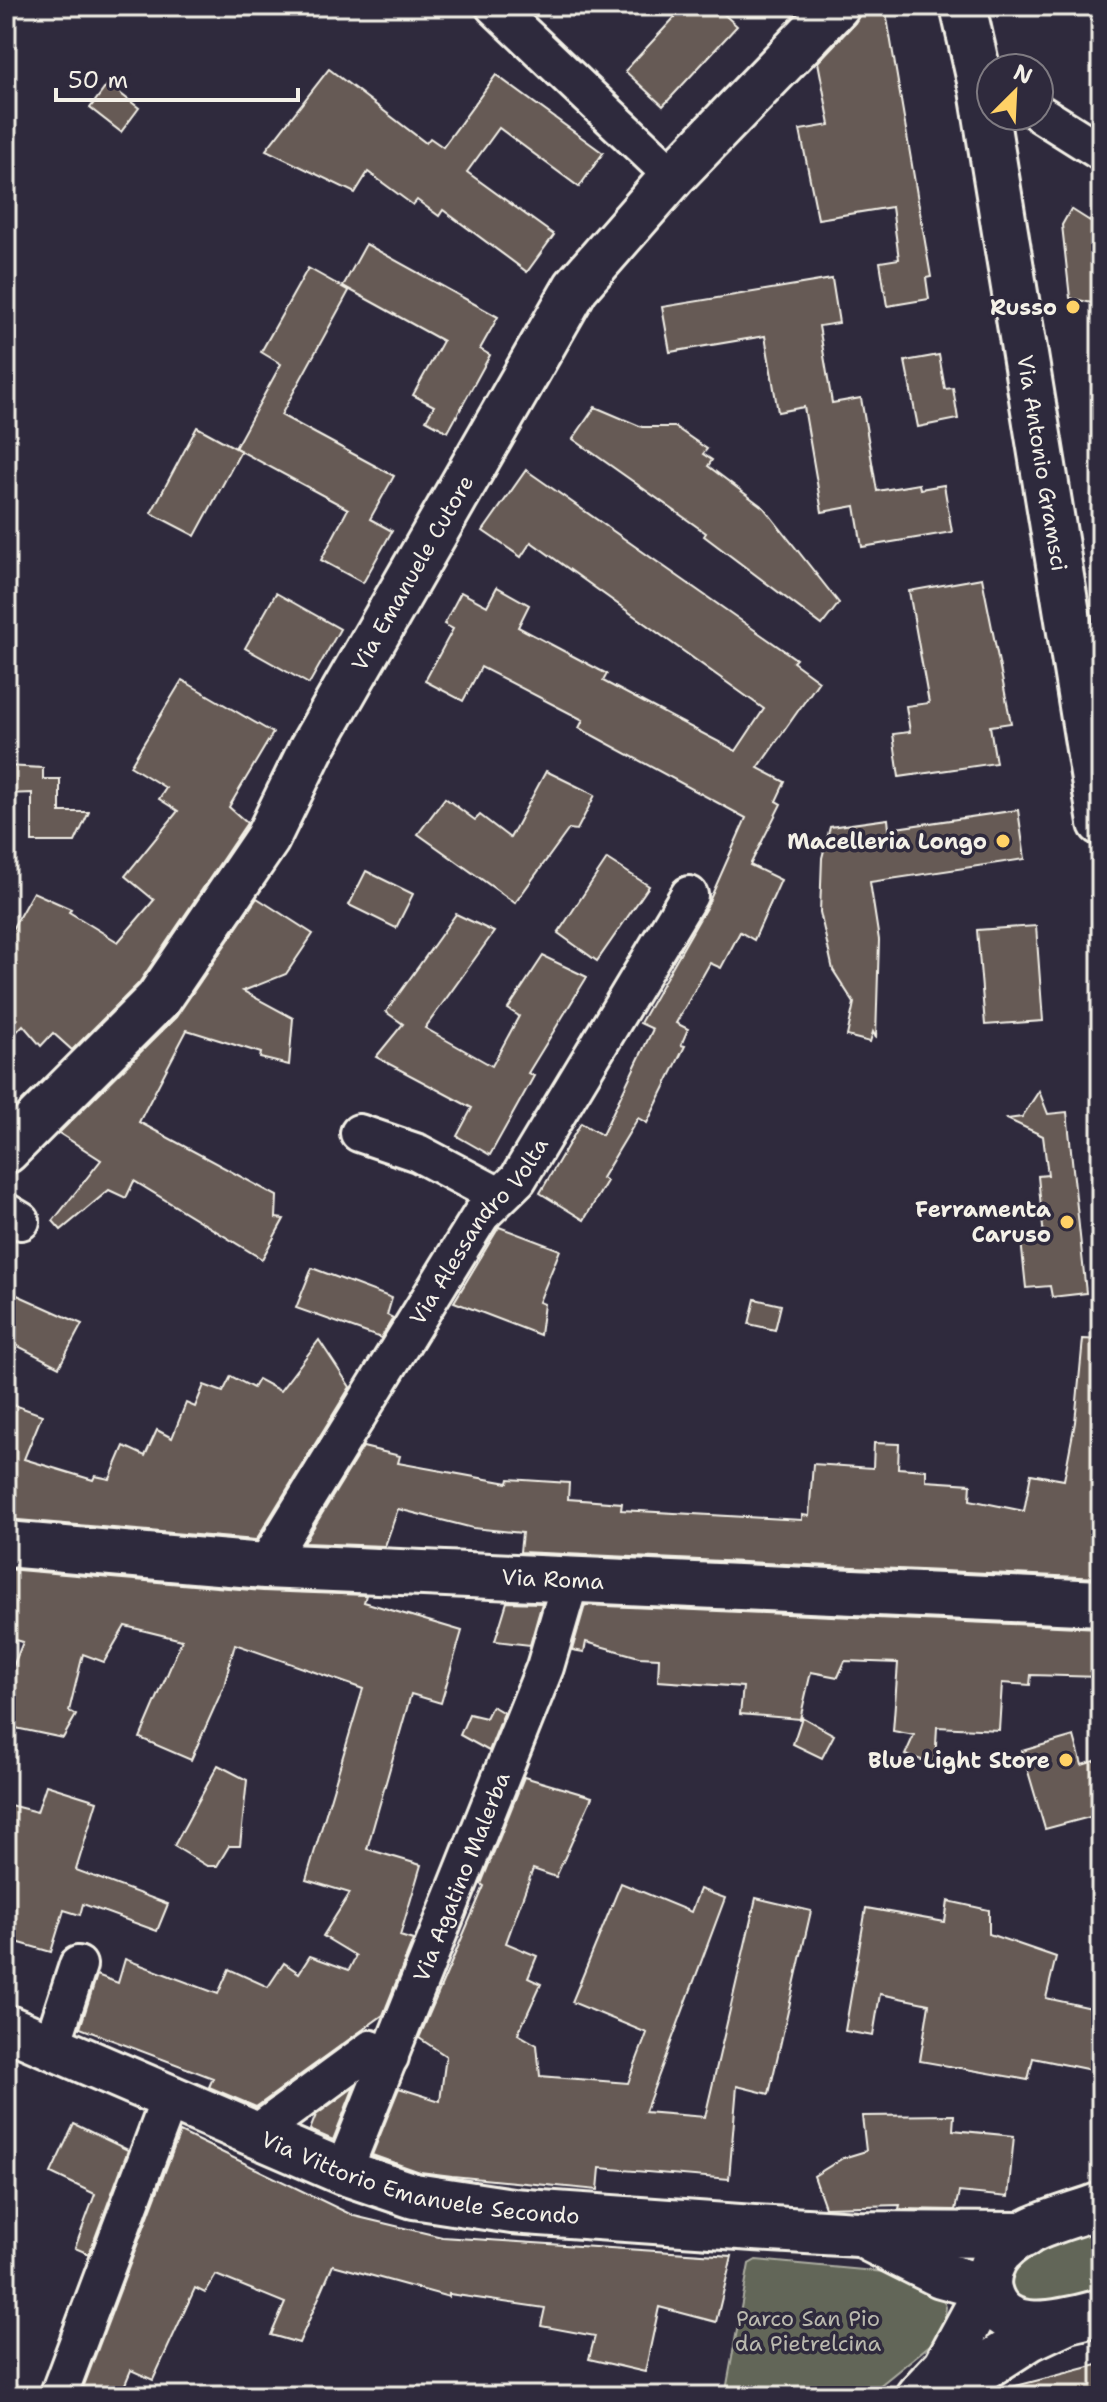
<svg xmlns="http://www.w3.org/2000/svg" width="1107" height="2402" font-family="'Shantell Sans',sans-serif">
  <rect width="100%" height="100%" fill="#2f2a3d"/>
  <filter id="ink" filterUnits="userSpaceOnUse"><feTurbulence type="fractalNoise" baseFrequency=".0125" numOctaves="2"/><feDisplacementMap in="SourceGraphic" scale="16" xChannelSelector="R" yChannelSelector="G"/><feConvolveMatrix kernelMatrix="1 2 1 2 8 2 1 2 1" color-interpolation-filters="sRGB"/></filter>
  <g filter="url(#ink)">
    <g fill="#626658" stroke="#abaca0" stroke-width="2">
      <path d="M1101,2225V2286C1067,2297 1045,2313 1012,2294L1008,2272L1018,2255Z"/>
      <polygon points="756,2260 906,2274 941,2290 946,2307 944,2324 936,2340 867,2396 725,2396 749,2264"/>
    </g>
    <g fill="#665a55" stroke="#f4f1e8" stroke-width="2">
      <polygon points="685,6 715,6 737,26 663,106 625,71"/>
      <polygon points="865,6 885,6 931,277 926,278 929,299 887,306 880,262 899,259 892,207 818,219 800,130 830,125 818,62 855,23"/>
      <polygon points="329,69 426,143 430,138 443,147 496,75 603,153 579,187 499,128 467,172 554,235 527,272 443,210 439,216 417,200 413,205 368,172 355,193 266,150"/>
      <polygon points="108,84 139,108 121,132 90,108"/>
      <polygon points="1071,209 1101,228 1101,286 1096,304 1070,298 1062,225"/>
      <polygon points="366,244 498,317 480,349 490,355 448,432 426,420 434,406 413,395 443,341 343,286"/>
      <polygon points="308,268 349,291 281,415 394,476 370,519 392,531 363,583 321,560 348,509 235,448 281,364 261,352"/>
      <polygon points="832,279 839,323 819,326 832,403 861,398 877,491 919,484 920,489 944,485 952,532 862,547 855,506 822,512 804,407 778,412 765,336 670,352 662,307"/>
      <polygon points="939,355 945,389 953,388 958,419 918,427 905,361"/>
      <polygon points="595,407 642,427 675,427 707,449 703,454 712,460 708,466 764,508 839,603 822,625 704,536 706,533 573,439"/>
      <polygon points="197,427 241,451 195,536 151,513"/>
      <polygon points="526,470 796,659 793,662 819,681 758,768 785,782 776,801 781,804 750,865 781,880 754,940 740,932 721,968 710,963 676,1023 688,1029 681,1045 685,1046 647,1123 638,1118 602,1178 607,1181 584,1220 540,1193 581,1123 602,1135 653,1029 640,1023 707,906 746,818 579,728 583,720 481,667 463,701 425,681 453,629 444,624 461,592 487,606 497,587 529,605 518,627 607,674 603,681 736,751 764,709 531,542 521,557 483,531"/>
      <polygon points="982,578 1011,723 990,726 996,763 899,777 893,734 910,732 906,706 929,703 909,591"/>
      <polygon points="276,593 340,629 309,684 245,648"/>
      <polygon points="182,680 273,733 229,807 247,823 139,983 72,1050 53,1033 41,1046 23,1025 6,1043 6,940 33,892 71,909 69,912 118,942 154,900 125,876 178,811 159,799 166,788 130,766"/>
      <polygon points="6,766 43,768 43,779 60,779 60,812 89,812 75,842 32,842 32,793 6,794"/>
      <polygon points="546,771 595,795 577,830 569,829 515,903 418,834 445,798 475,820 480,815 510,838"/>
      <polygon points="1018,810 1025,859 870,882 879,940 876,1038 873,1032 870,1042 847,1036 854,1003 833,970 820,912 822,858 830,827 888,819 889,829"/>
      <polygon points="607,859 649,886 597,961 558,933"/>
      <polygon points="366,871 413,894 396,928 349,905"/>
      <polygon points="257,898 313,934 286,974 243,991 293,1018 289,1065 260,1058 261,1053 187,1030 139,1122 277,1196 276,1218 284,1219 262,1259 134,1181 126,1198 109,1190 61,1230 53,1221 101,1160 59,1133 176,1017"/>
      <polygon points="456,914 494,932 425,1028 492,1066 519,1016 508,1009 543,956 587,977 528,1073 534,1076 490,1155 457,1136 472,1108 376,1057 403,1024 386,1012"/>
      <polygon points="1036,926 1043,1021 985,1025 977,930"/>
      <polygon points="1039,1091 1048,1114 1067,1112 1086,1293 1052,1297 1050,1286 1026,1288 1021,1240 1044,1238 1038,1176 1048,1175 1043,1136 1007,1119 1022,1117"/>
      <polygon points="499,1227 560,1250 539,1302 544,1304 540,1335 454,1302"/>
      <polygon points="312,1268 392,1298 387,1315 393,1318 381,1338 296,1308"/>
      <polygon points="6,1290 82,1324 59,1367 6,1340"/>
      <polygon points="755,1299 781,1305 775,1330 749,1324"/>
      <polygon points="1083,1339 1101,1340 1101,1578 520,1552 522,1533 473,1528 398,1509 385,1546 304,1543 363,1447 400,1456 398,1463 508,1483 509,1479 569,1483 568,1499 622,1503 621,1510 802,1520 802,1515 809,1516 813,1464 873,1468 874,1443 899,1444 898,1468 926,1470 926,1481 971,1484 970,1500 1024,1511 1031,1474 1064,1480 1075,1422"/>
      <polygon points="319,1340 350,1387 256,1540 6,1519 6,1402 42,1415 24,1459 93,1480 95,1476 110,1479 124,1446 145,1456 157,1430 172,1438 186,1403 195,1407 204,1385 223,1392 231,1376 253,1388 258,1379 280,1391"/>
      <polygon points="6,1569 263,1591 366,1595 364,1602 462,1631 441,1703 411,1694 367,1849 421,1865 400,1936 413,1940 383,2015 256,2107 209,2087 213,2078 80,2028 97,1975 118,1983 125,1959 218,1994 229,1969 268,1987 284,1963 299,1973 310,1956 349,1970 356,1956 323,1936 350,1893 306,1880 363,1689 235,1644 224,1686 191,1760 140,1738 182,1640 125,1626 104,1662 83,1654 69,1711 76,1715 63,1738 6,1726 6,1684 23,1642 9,1638 14,1622 6,1621"/>
      <polygon points="507,1602 542,1603 530,1645 495,1641"/>
      <polygon points="585,1605 1101,1628 1101,1677 1031,1675 1030,1685 1002,1683 999,1730 937,1727 935,1764 905,1755 914,1735 893,1731 898,1663 845,1661 838,1677 811,1672 800,1719 740,1714 743,1687 658,1681 659,1658 639,1657 586,1642 584,1652 572,1650"/>
      <polygon points="492,1706 504,1713 489,1751 460,1735 469,1714 486,1718"/>
      <polygon points="802,1717 834,1735 822,1758 793,1744"/>
      <polygon points="1074,1736 1082,1765 1101,1759 1101,1814 1045,1829 1022,1751"/>
      <polygon points="218,1765 247,1780 240,1846 229,1846 217,1866 207,1866 174,1846"/>
      <polygon points="524,1777 592,1797 556,1877 533,1869 506,1943 537,1956 528,1978 541,1984 518,2034 537,2045 540,2076 628,2083 647,2033 572,2002 621,1883 691,1912 700,1889 725,1898 645,2112 705,2117 756,1898 811,1911 769,2094 737,2086 729,2179 600,2168 598,2190 452,2176 420,2172 372,2155 399,2088 440,2101 446,2056 419,2038 484,1886 481,1884"/>
      <polygon points="46,1785 97,1801 76,1870 168,1904 157,1931 83,1904 80,1915 64,1910 51,1952 6,1939 6,1804 37,1812"/>
      <polygon points="948,1901 989,1910 989,1934 1056,1957 1046,1998 1101,2010 1101,2072 1033,2058 1028,2080 920,2061 929,2004 880,1994 873,2036 845,2031 866,1908 945,1922"/>
      <polygon points="354,2087 333,2140 310,2130 316,2115"/>
      <polygon points="954,2115 953,2130 1014,2136 1008,2197 959,2192 955,2210 899,2209 900,2205 825,2207 814,2176 843,2158 866,2151 862,2116"/>
      <polygon points="74,2124 128,2150 89,2254 75,2248 95,2194 51,2173"/>
      <polygon points="180,2132 354,2216 442,2237 732,2256 716,2322 659,2307 645,2372 589,2359 595,2336 541,2326 545,2308 449,2294 449,2297 333,2265 299,2343 271,2335 285,2303 216,2275 205,2293 195,2288 153,2380 131,2370 120,2396 80,2396"/>
      <polygon points="1101,2364 1101,2396 1013,2396 1012,2387"/>
    </g>
    <g fill="none" stroke-linecap="round" stroke-linejoin="round">
      <g stroke="#f4f1e8" stroke-width="42">
        <g id="street">
          <polyline points="494,6 673,176"/>
          <polyline points="1039,113 1101,152"/>
          <polyline points="359,1133 418,1153 499,1196"/>
          <polyline points="6,1212 21,1221"/>
          <path id="s1" d="M265,1566L481,1215L518,1179L689,895"/>
          <polyline points="51,2048 78,1965"/>
          <polyline points="254,2135 371,2049 390,2057"/>
          <path id="s2" d="M343,2172L545,1667L571,1578"/>
          <polyline points="58,2396 169,2100"/>
        </g>
      </g>
      <g stroke="#f4f1e8" stroke-width="50">
        <g id="secondary">
          <path id="s3" d="M963,6L982,90L1101,823"/>
          <path id="s4" d="M6,1151L158,999L267,839L311,749L576,287L673,176L837,6"/>
          <path id="s5" d="M6,1544L265,1566L1101,1603"/>
          <path id="s6" d="M6,2027L343,2172L414,2196L512,2211L754,2228L858,2234L1024,2235"/>
          <path d="M1101,2205C1070,2217 1024,2226 1001,2251C992,2260 986,2277 989,2290C1001,2341 1067,2321 1101,2312"/>
          <polyline points="871,2240 941,2275 988,2288 946,2366 918,2396"/>
          <polyline points="939,2396 1030,2338 1064,2322"/>
        </g>
      </g>
      <use href="#street" stroke="#2f2a3d" stroke-width="36"/>
      <use href="#secondary" stroke="#2f2a3d" stroke-width="44"/>
    </g>
  </g>
  <g fill="#ffd166" stroke="#2f2a3d" stroke-width="3">
    <circle cx="1073" cy="307" r="8"/>
    <circle cx="1003" cy="841" r="8"/>
    <circle cx="1067" cy="1222" r="8"/>
    <circle cx="1066" cy="1760" r="8"/>
  </g>
  <g text-anchor="middle" dominant-baseline="central" stroke-width="7" stroke-linejoin="round" paint-order="stroke">
    <g font-size="22" font-weight="bold" fill="#f4f1e8" stroke="#2f2a3d" text-anchor="end">
      <text x="1057" y="307">Russo</text>
      <text x="987" y="841">Macelleria Longo</text>
      <text x="1051" y="1209">Ferramenta<tspan x="1051" dy="25">Caruso</tspan></text>
      <text x="1050" y="1760">Blue Light Store</text>
    </g>
    <g font-size="22" fill="#f4f1e8" stroke="#2f2a3d">
      <text stroke="none"><textPath href="#s3" startOffset="464">Via Antonio Gramsci</textPath></text>
      <text stroke="none"><textPath href="#s4" startOffset="712">Via Emanuele Cutore</textPath></text>
      <text stroke="none"><textPath href="#s1" startOffset="398">Via Alessandro Volta</textPath></text>
      <text stroke="none"><textPath href="#s5" startOffset="548">Via Roma</textPath></text>
      <text stroke="none"><textPath href="#s2" startOffset="318">Via Agatino Malerba</textPath></text>
      <text stroke="none"><textPath href="#s6" startOffset="444">Via Vittorio Emanuele Secondo</textPath></text>
    </g>
    <g font-size="22" fill="#bab9ae" stroke="#2f2a3d">
      <text x="808" y="2318">Parco San Pio<tspan x="808" dy="25">da Pietrelcina</tspan></text>
    </g>
  </g>
  <rect width="1107" height="2402" fill="none" stroke="#2f2a3d" stroke-width="32"/>
  <rect x="16" y="16" width="1075" height="2370" fill="none" stroke="#f4f1e8" stroke-width="3" filter="url(#ink)"/>
  <g transform="translate(1015 92) rotate(24)"><circle r="38" fill="#2f2a3d" stroke="#7e7a81" stroke-width="2"/>
  <path d="M0-6L14 30L0 20L-14 30Z" fill="#ffd166"/>
  <text y="-12" font-size="22" font-weight="bold" text-anchor="middle" fill="#f4f1e8">N</text>
  </g>
  <path d="M56 88v12h242v-12" fill="none" stroke="#f4f1e8" stroke-width="4"/>
  <text x="68" y="88" font-size="24" fill="#f4f1e8" stroke="#2f2a3d" stroke-width="6" paint-order="stroke">50 m</text>
</svg>
